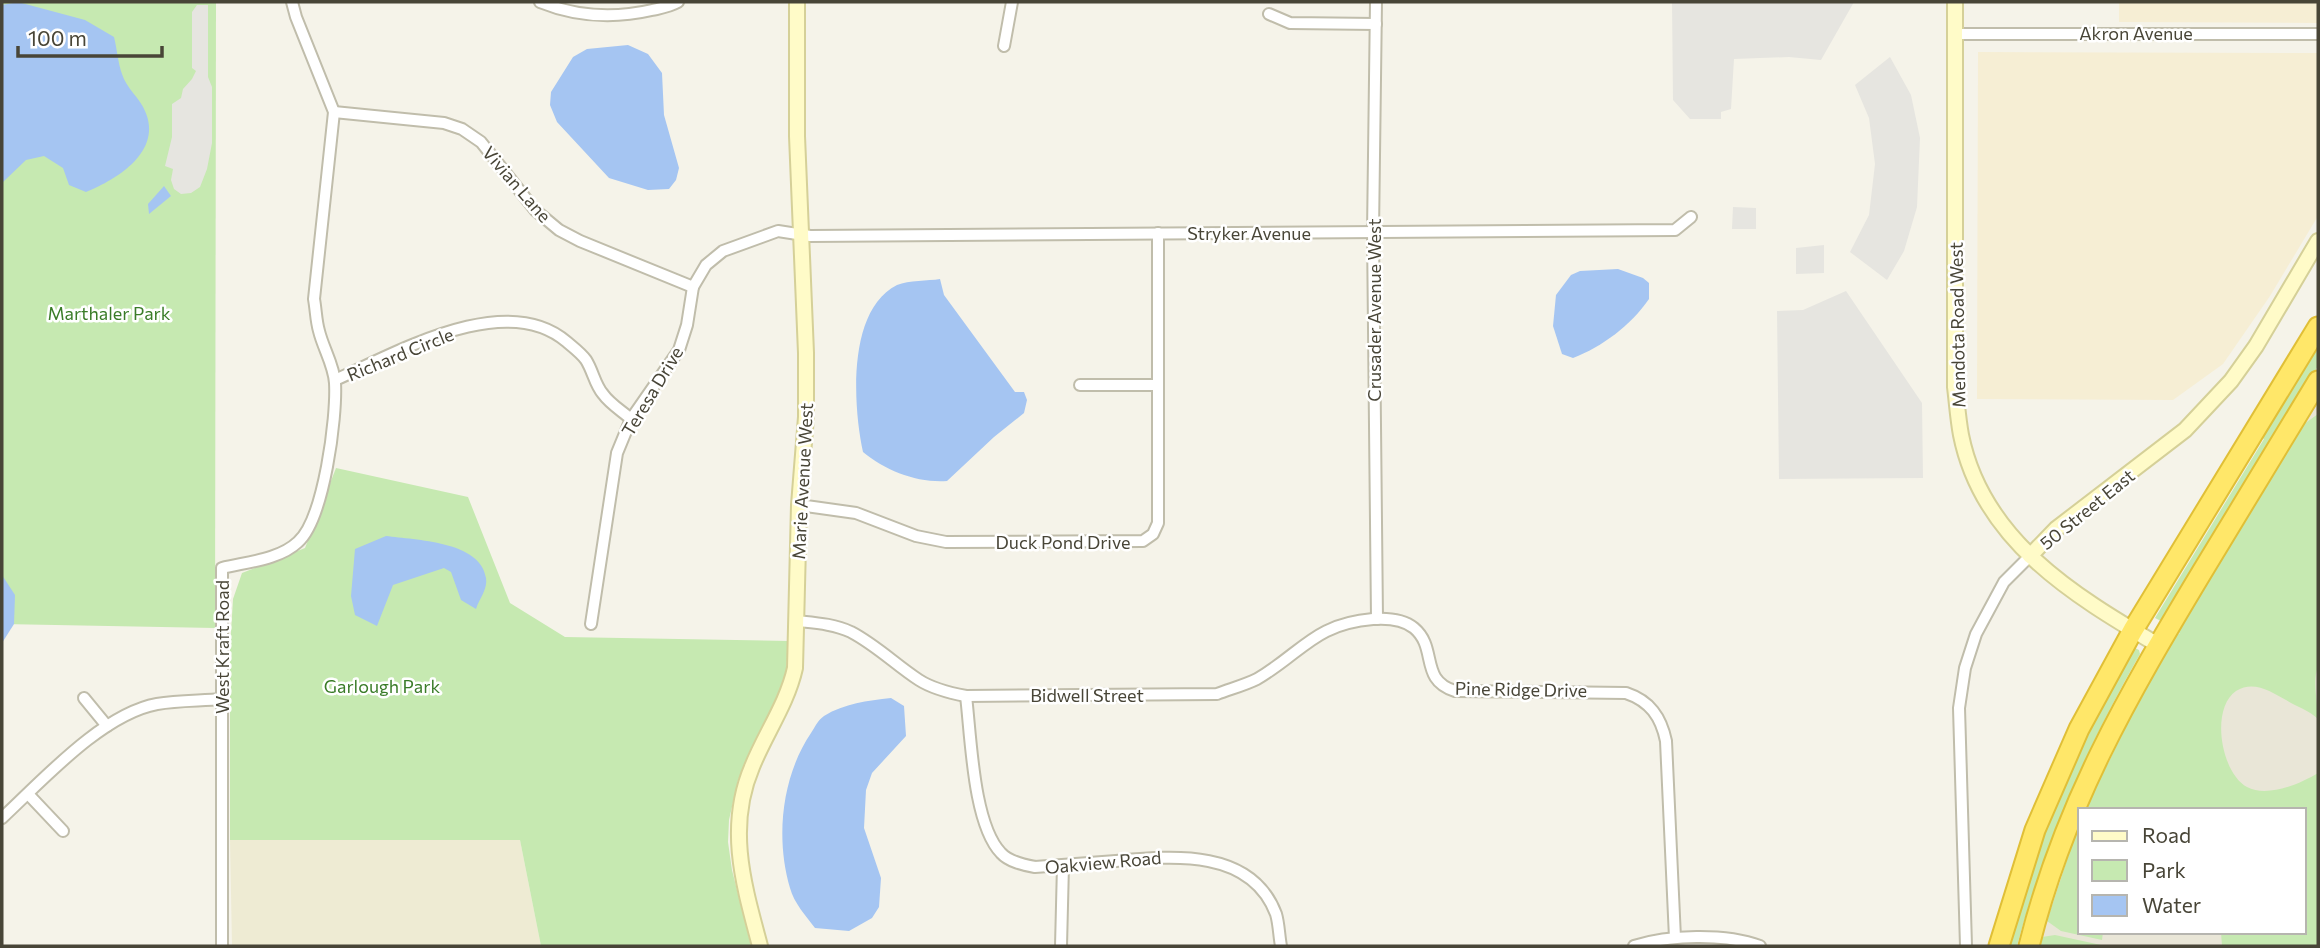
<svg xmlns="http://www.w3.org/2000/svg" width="2320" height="948" font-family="Commissioner,sans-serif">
  <rect width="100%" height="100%" fill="#f5f3e9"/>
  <polygon fill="#e9e6d7" points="2318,401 2318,946 2040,946 2058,881 2080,932 2304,932 2304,810 2085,810 2146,686"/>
  <g fill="#f6eed4">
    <polygon points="2119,2 2318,2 2318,23 2119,22"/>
    <polygon points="1978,52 2318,53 2318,216 2270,296 2223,364 2173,400 1977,399"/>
  </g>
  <polygon fill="#eeebd3" points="230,840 520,840 541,946 232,946"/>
  <g fill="#c6e9b1">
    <polygon points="2,2 216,2 215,628 2,624"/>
    <polygon points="2318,343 2318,366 2163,622 2155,618 2264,439 2261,437"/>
    <path d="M2318,414V667C2312,681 2318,703 2318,719C2309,710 2297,707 2286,700C2271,692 2254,680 2236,691C2210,709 2221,773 2247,787C2267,798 2300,784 2318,773V946H2222L2221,932H2304V810H2085L2146,686L2176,634H2180L2178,632L2304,424Z"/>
    <polygon points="336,468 468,497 510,603 565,637 789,641 785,679 738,780 729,820 728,842 732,870 751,946 541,946 520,840 230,840 230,649 233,599 242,573 305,548"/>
    <path d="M2133,647L2139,650L2140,654C2087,747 2045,842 2017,946H2007L2021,894L2066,771Z"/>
    <polygon points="2080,820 2080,932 2103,932 2102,940 2061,931 2047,921"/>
    <polygon points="2055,935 2101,945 2102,946 2040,946 2042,937"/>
  </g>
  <g fill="#e6e5e0">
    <polygon points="1672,2 1854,2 1821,60 1789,57 1734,59 1731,109 1721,112 1721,119 1690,119 1673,100"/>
    <polygon points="197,5 208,5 208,77 212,87 212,143 207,169 200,187 191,193 181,194 174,189 171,180 173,169 165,166 172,137 172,104 181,98 183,89 192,79 196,71 192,68 192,12"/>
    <polygon points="1890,57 1911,95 1920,138 1917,207 1904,251 1887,280 1850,252 1869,215 1875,164 1869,118 1855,85"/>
    <polygon points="1733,207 1756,208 1756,229 1732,229"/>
    <polygon points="1824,245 1824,273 1796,274 1796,248"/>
    <polygon points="1846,291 1922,403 1923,478 1779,479 1777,311 1803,310"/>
  </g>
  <g fill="#a5c5f2">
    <path d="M18,2L85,20L114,37C117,49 118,63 122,74C126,88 140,98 145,111C163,151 118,179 86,192L69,185L63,168L44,156L26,160L2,183V5Z"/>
    <polygon points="628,45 648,54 662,73 664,115 679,168 676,180 669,189 648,190 609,178 557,122 550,105 551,92 573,57 587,49"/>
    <polygon points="164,186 171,196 149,214 148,204"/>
    <path d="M1618,269L1643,278L1649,283V299C1631,325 1602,347 1573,358L1562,354L1553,326L1556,295L1571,275L1580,271Z"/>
    <path d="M940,279L944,295L1015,392H1024L1027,400L1024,413L994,437L947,481C917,483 886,471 863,452C853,406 847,310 897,285C909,280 928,281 940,279Z"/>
    <path d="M386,536C415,540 481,541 486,578C488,589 479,599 476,609L461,600L451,572L444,568L393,585L377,626L355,615L351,596L355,549Z"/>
    <polygon points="2,575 15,595 14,624 2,643"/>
    <path d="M891,698L904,706L906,736L872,773L866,790L864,828L881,878L879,907L872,918L849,931L815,928C806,916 794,903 790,888C775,837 782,776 811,733C815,727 818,720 824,716C845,703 867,701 891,698Z"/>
  </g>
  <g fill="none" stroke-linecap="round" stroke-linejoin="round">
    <g stroke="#c0bdab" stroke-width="14">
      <g id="street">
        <path d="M540,2C577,17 613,19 652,10C661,8 669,7 678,2"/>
        <polyline points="1376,2 1373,232 1377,619"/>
        <polyline points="1269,14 1290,23 1376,24"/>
        <polyline points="1954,34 2318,34"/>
        <polyline points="1004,46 1012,2"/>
        <polyline points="334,112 444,123 462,129 481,142 535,210 559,230 580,241 693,287"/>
        <path d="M335,380C396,353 506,289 567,342C573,347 582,354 586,360C593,371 595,385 603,394C610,404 622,411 631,419"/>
        <polyline points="1080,385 1158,385"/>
        <polyline points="799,505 856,513 916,536 946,542 1143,541 1153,534 1158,523 1158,233"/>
        <path d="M797,621C816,623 834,624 851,632C876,645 896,665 919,680C933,689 950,693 966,696L1217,694C1230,689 1245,685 1257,679C1303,652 1314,624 1373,619C1388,618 1403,619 1414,628C1438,648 1419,680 1455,691L1626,693C1650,701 1661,717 1666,741L1675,938"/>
        <polyline points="591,624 617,453 631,419 679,350 687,325 693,287 706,265 723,251 778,231 810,236 1675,230 1691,217"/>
        <path d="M966,696C971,737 973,824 1001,853C1009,862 1024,865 1035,867C1062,865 1089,863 1116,861C1172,856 1251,848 1276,914C1279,924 1279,936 1281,946"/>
        <polyline points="84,698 107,726"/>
        <polyline points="28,794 63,831"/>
        <path d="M2,818C42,781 102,714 157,704C178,700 201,701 222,699"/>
        <path d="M222,946V568C246,562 279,560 298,542C324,519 337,417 335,383C334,365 323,348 319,331C316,321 316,310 314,299L334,112L296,17L292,2"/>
        <polyline points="1061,946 1063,865"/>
        <path d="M1634,946C1668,935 1725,933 1760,946"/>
        <polyline points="1966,946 1959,708 1965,668 1976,634 2004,582 2030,556"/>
      </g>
    </g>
    <g stroke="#d5d098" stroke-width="18">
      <g id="secondary">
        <path d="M1955,2V387C1957,403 1958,419 1961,435C1982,540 2073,595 2158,645"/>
        <polyline points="2030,556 2056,529 2185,430 2231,381 2256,346 2318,241"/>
        <path d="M760,946C744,886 726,828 752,767C765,734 787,704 795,668L799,505L806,417V353L797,136V2"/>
      </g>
    </g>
    <g stroke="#e0bf37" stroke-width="23">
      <g id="highway">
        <polyline points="1999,946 2035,830 2079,729 2133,630 2318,327"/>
        <path d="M2029,946C2064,805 2128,695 2202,572C2241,508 2279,445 2318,381"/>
      </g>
    </g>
    <use href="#street" stroke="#fff" stroke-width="10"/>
    <use href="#secondary" stroke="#fffbc8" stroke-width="14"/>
    <use href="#highway" stroke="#ffe769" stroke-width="19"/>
  </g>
  <g text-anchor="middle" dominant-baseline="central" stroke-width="5" stroke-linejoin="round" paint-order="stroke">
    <g font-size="18" fill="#484537" stroke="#fff">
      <text x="2136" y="33">Akron Avenue</text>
      <text transform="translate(517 184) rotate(49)">Vivian Lane</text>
      <text x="1249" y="233">Stryker Avenue</text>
      <text transform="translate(1374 310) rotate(-90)">Crusader Avenue West</text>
      <text transform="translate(1957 325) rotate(-91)">Mendota Road West</text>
      <text transform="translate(400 354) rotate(-22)">Richard Circle</text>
      <text transform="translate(652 391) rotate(-59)">Teresa Drive</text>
      <text transform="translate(802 481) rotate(-87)">Marie Avenue West</text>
      <text transform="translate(2087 509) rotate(-39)">50 Street East</text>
      <text x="1063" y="542">Duck Pond Drive</text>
      <text transform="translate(222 647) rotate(-90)">West Kraft Road</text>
      <text transform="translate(1521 689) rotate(1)">Pine Ridge Drive</text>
      <text x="1087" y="695">Bidwell Street</text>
      <text transform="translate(1103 862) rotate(-5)">Oakview Road</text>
    </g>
    <g font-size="18" fill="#3a7c28" stroke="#fff">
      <text x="109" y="313">Marthaler Park</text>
      <text x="382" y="686">Garlough Park</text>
    </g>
  </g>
  <rect width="2320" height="948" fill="none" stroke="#484537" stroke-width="7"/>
  <rect x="2078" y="808" width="228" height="126" fill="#ffffff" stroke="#b6b5af" stroke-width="2"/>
  <rect x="2092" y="831" width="35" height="10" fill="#fffbc8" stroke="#b6b5af" stroke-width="2"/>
  <text x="2142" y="843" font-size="21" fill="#484537">Road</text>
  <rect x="2092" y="860" width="35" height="21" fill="#c6e9b1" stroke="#b6b5af" stroke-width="2"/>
  <text x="2142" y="878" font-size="21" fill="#484537">Park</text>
  <rect x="2092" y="895" width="35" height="21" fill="#a5c5f2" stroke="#b6b5af" stroke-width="2"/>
  <text x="2142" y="913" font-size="21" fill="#484537">Water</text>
  <path d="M18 46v10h144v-10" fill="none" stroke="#484537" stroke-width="3.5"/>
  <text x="28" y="46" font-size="21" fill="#484537" stroke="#ffffff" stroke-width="5" paint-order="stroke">100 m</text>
</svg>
